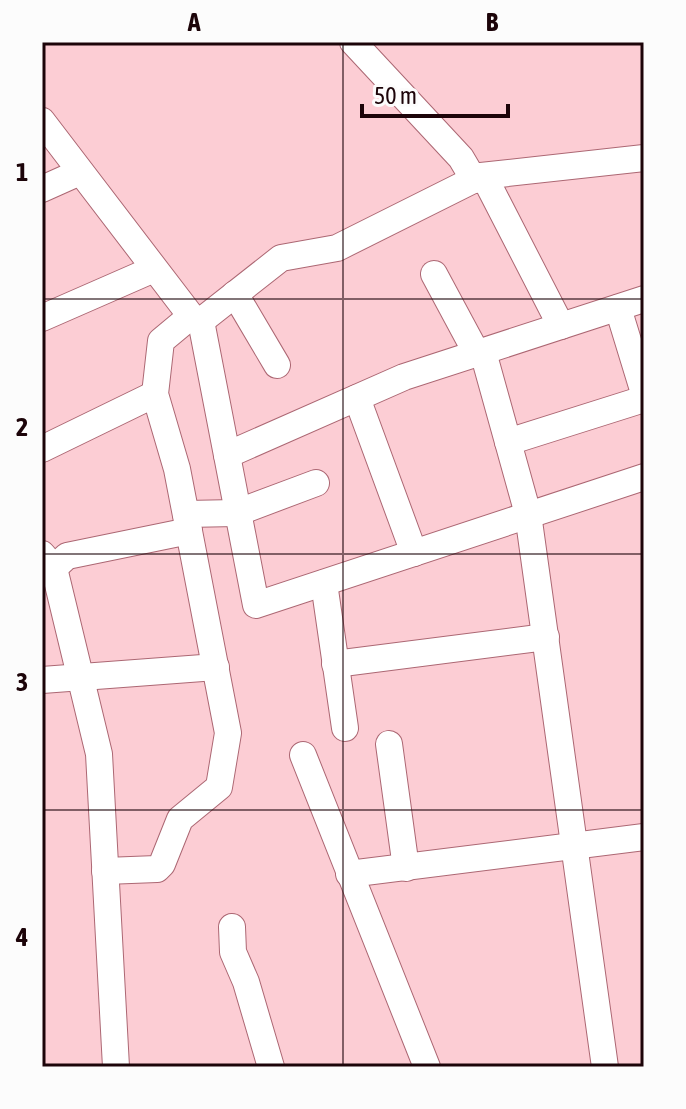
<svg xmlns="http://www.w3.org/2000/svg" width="686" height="1109" font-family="'Asap Condensed',sans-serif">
  <rect width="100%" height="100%" fill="#fccdd4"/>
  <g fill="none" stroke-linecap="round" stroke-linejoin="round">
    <g stroke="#ac6773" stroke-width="28">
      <g id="minor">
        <polyline points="353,42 461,158 474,180"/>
        <polyline points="42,121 191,316 201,321 256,605 644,477"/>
        <polyline points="481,176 489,186 561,326"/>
        <polyline points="42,189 80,172"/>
        <polyline points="434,274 477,354"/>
        <polyline points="235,294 277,365"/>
        <polyline points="618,308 644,393"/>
        <polyline points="42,318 154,269"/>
        <polyline points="201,321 281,258 337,248 481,176 644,158"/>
        <polyline points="483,352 528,514 605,1067"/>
        <polyline points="357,398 414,553"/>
        <polyline points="508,442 644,399"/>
        <polyline points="42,449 155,394"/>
        <polyline points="227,455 404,377 644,299"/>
        <polyline points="186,514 236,513 316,483"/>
        <polyline points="42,554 54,568 99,754 116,1067"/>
        <polyline points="54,568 67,556 189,531"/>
        <polyline points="324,583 345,728"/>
        <polyline points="335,664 546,637"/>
        <polyline points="42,680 216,667"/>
        <polyline points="389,744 406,868"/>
        <polyline points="303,755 427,1067"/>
        <polyline points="105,871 157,869 162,864 180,819 219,787 228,733 177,469 155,394 161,341 191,316"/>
        <polyline points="349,874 644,837"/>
        <polyline points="232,927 233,952 246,982 271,1067"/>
      </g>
    </g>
    <use href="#minor" stroke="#fff" stroke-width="26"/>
  </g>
  <path fill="none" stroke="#1c0409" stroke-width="2" stroke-opacity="0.55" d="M343,42V1067M42,299H644M42,554H644M42,810H644"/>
  <rect width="686" height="1109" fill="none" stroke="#fcfcfc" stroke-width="88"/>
  <path d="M362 104v12h146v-12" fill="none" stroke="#1c0409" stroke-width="4"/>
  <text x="374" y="104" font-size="24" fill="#1c0409" stroke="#fcfcfc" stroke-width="6" paint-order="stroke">50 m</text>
  <rect x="44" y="44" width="598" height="1021" fill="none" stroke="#1c0409" stroke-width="3"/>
  <g font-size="26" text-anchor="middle" font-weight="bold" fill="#1c0409">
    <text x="194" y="31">A</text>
    <text x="492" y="31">B</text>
    <text x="22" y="181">1</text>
    <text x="22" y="436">2</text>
    <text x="22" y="691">3</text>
    <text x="22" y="946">4</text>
  </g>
</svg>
